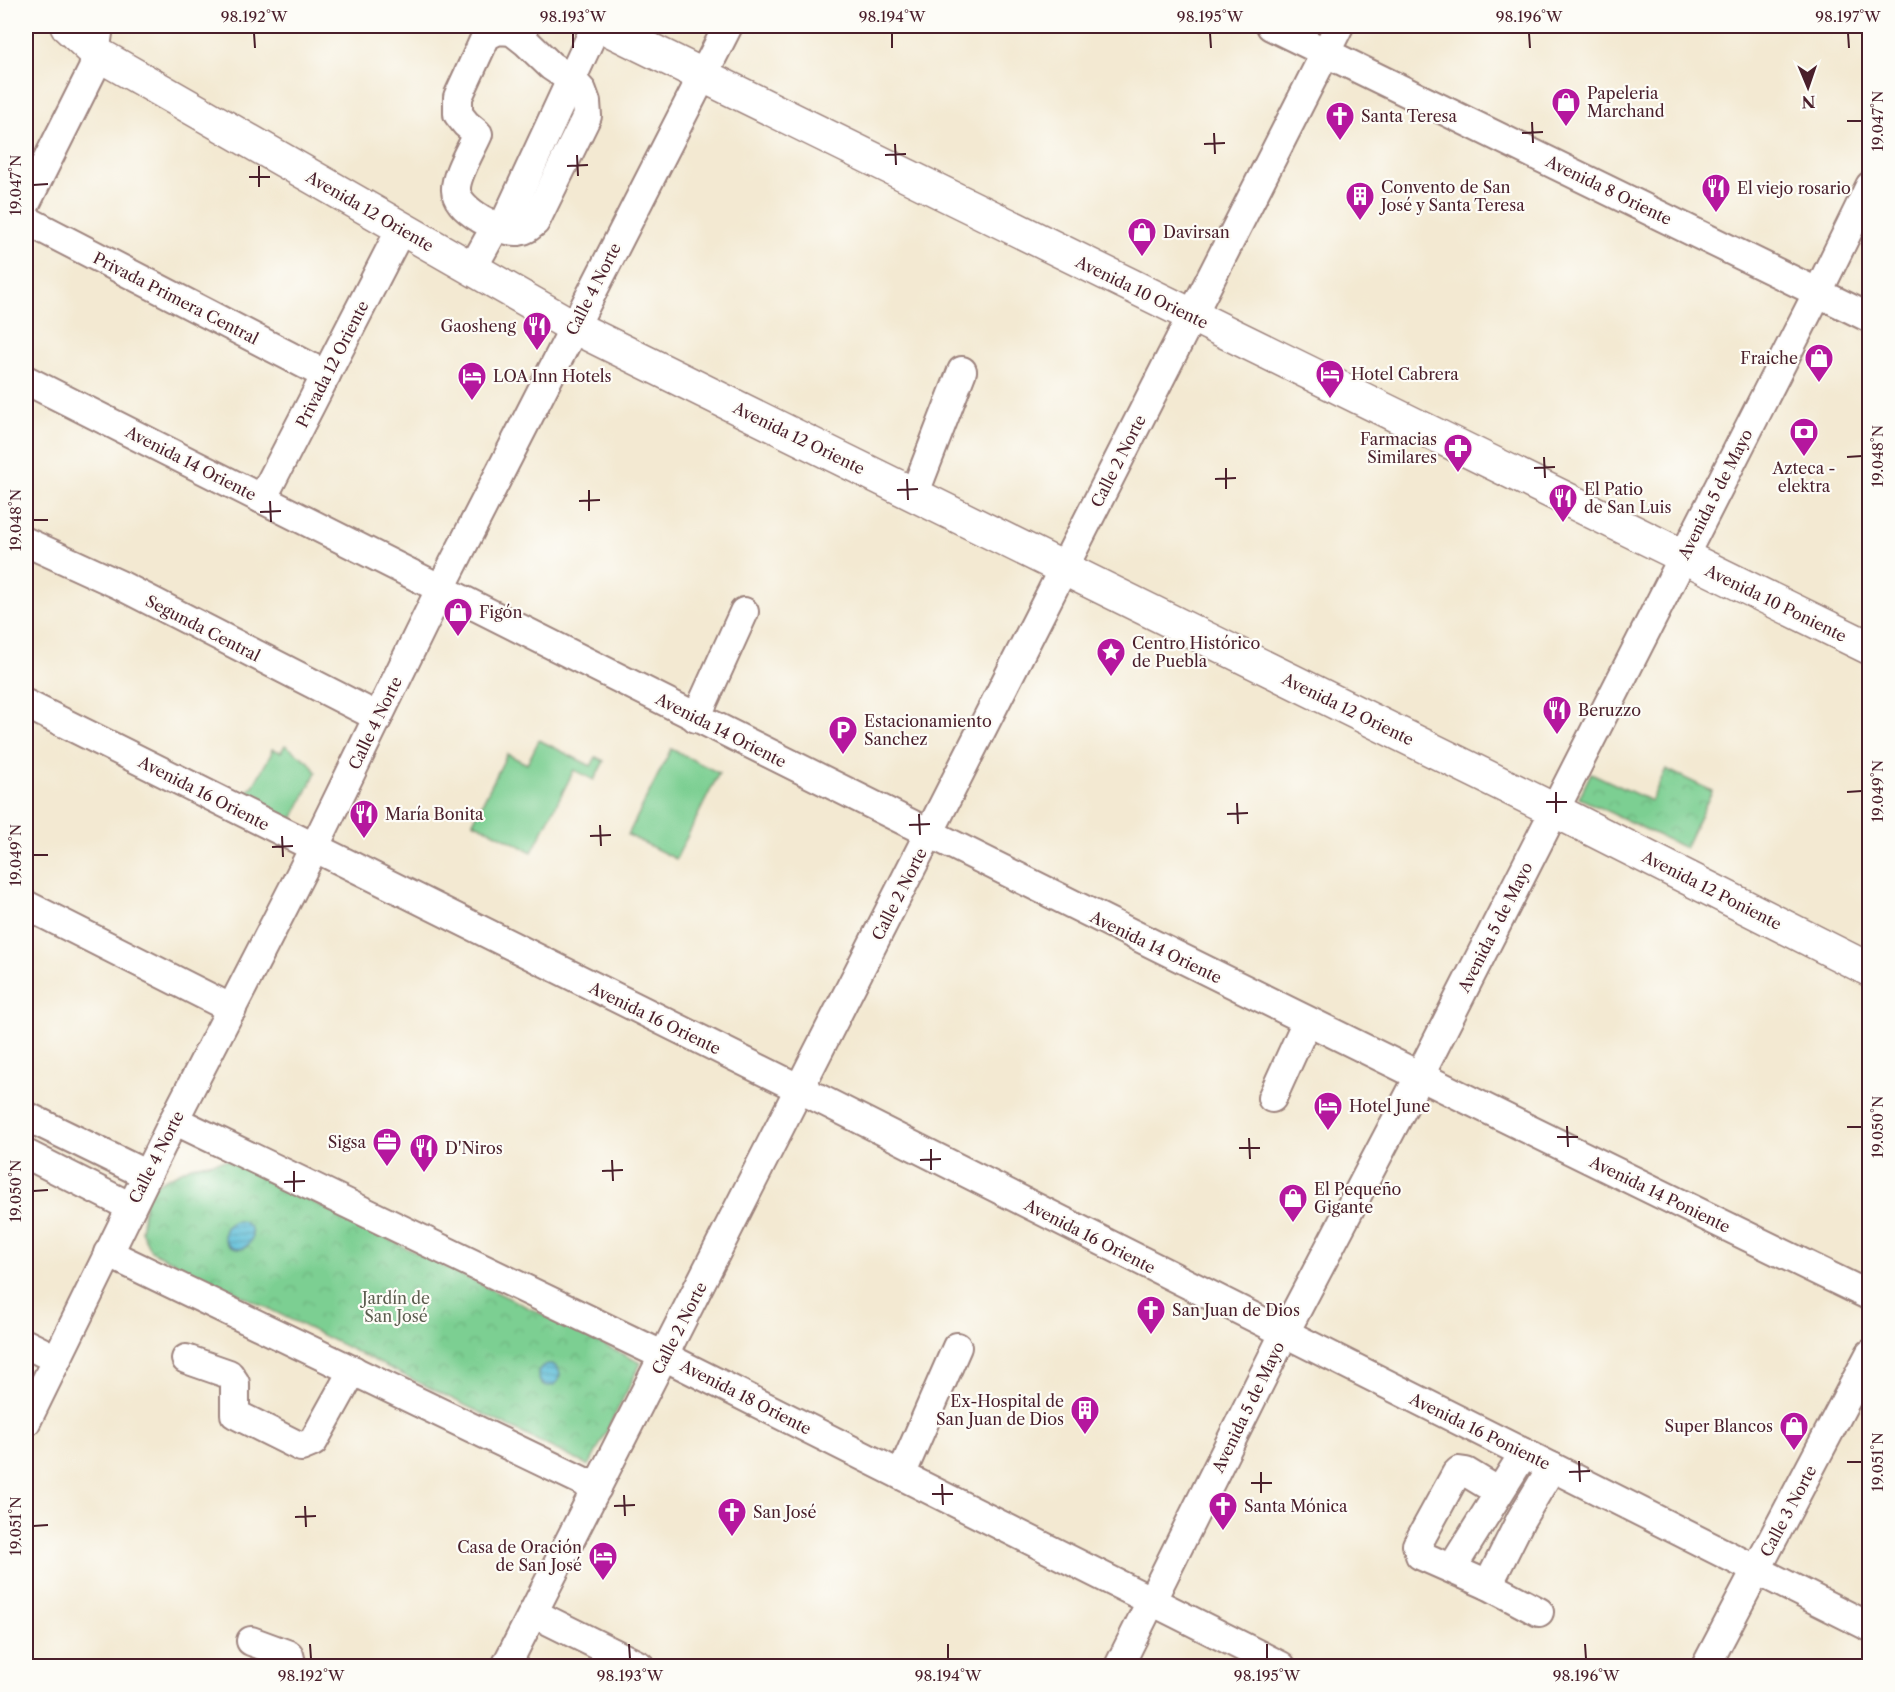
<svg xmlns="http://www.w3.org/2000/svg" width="1895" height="1692" font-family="'Libre Caslon Text',serif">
  <defs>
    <pattern id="park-crowns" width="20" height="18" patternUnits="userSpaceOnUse" patternTransform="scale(1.5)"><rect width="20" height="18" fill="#7ccf92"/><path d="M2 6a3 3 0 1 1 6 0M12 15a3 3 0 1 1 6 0" fill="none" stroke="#6db17e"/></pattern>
    <pattern id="water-rules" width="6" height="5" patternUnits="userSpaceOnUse" patternTransform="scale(1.5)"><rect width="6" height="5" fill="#5abdd8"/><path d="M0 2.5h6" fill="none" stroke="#4c99af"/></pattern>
  </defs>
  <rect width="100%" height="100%" fill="#fdfcf7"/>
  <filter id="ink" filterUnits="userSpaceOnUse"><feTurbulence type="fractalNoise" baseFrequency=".0167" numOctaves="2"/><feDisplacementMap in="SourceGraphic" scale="12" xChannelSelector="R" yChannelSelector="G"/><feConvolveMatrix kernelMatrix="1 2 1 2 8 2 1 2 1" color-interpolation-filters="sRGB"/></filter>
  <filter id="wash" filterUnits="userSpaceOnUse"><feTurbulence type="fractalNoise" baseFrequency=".008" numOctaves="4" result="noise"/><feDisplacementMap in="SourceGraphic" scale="24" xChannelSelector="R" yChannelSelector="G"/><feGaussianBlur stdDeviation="1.35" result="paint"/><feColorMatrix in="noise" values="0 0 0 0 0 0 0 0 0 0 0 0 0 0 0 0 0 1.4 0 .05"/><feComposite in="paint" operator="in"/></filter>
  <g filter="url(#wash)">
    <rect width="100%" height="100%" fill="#f3e9d2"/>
    <g fill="#7ccf92" stroke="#63775e" stroke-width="1.5">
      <polygon points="539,740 591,766 596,757 604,761 594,780 574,770 532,852 473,822 507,754 527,764"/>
      <polygon points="285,745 309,762 316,772 290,825 239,799 253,786 271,754 272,749 281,752"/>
      <polygon points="671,749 719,773 676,859 628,835"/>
    </g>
    <g fill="url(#park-crowns)" stroke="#63775e" stroke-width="1.5">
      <polygon points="1666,769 1712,791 1685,848 1579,798 1591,773 1651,801"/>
      <polygon points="227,1160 641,1363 589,1466 151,1251 141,1231 147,1189 191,1166"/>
    </g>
    <g fill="url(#water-rules)" stroke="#526e82" stroke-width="1.5">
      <circle cx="238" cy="1235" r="14"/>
      <circle cx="549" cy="1375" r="11"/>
    </g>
  </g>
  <g filter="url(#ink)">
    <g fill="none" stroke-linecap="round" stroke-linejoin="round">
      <g stroke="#9e847e" stroke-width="32">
        <g id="minor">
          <polyline points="1271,26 1870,318"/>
          <path d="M498,30L512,31L526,42L551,66L572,80L582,91L586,102L587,116L535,222C529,227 526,230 519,231C500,233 457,210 456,190C455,176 472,148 478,134L466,124L458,114V97L486,36Z"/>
          <polyline points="26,203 93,69 99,26"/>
          <polyline points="26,220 326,375"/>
          <polyline points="502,229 596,26"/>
          <polyline points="472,269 496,226"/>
          <path d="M26,380C638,689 1252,996 1870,1296"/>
          <polyline points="914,495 962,371"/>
          <polyline points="262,499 401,229"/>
          <polyline points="26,542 120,585 378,717"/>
          <polyline points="26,704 800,1089 1870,1627"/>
          <polyline points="696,718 744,612"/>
          <polyline points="26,905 232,1009"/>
          <polyline points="1272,1098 1307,1021"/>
          <polyline points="26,1116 147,1175"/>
          <polyline points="174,1120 664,1356 1281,1666"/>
          <polyline points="26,1154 131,1207"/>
          <polyline points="108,1253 597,1488"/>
          <polyline points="26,1344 56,1359"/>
          <polyline points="186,1359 229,1374 235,1383 235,1414 301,1447 313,1442 353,1370"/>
          <polyline points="26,1422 174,1120 314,848 440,590 728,26"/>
          <polyline points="901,1475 957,1347"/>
          <polyline points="1499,1492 1466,1472 1459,1471 1456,1474 1417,1545 1420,1555 1488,1585 1539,1612"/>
          <polyline points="1452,1568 1524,1453"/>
          <polyline points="1488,1585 1521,1519 1552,1467"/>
          <polyline points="533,1613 640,1666"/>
          <polyline points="251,1641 289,1655 291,1663 290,1666"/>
          <polyline points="506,1666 1339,26"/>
          <polyline points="1119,1666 1284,1334 1419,1077 1818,292 1870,186"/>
          <polyline points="1706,1666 1870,1354"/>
        </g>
      </g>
      <g stroke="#9e847e" stroke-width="36">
        <g id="major">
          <polyline points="67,26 96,53 574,327 1554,810 1870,970"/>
          <polyline points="602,26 1870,648"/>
        </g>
      </g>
      <use href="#minor" stroke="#fff" stroke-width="28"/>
      <use href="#major" stroke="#fff" stroke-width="33"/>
    </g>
  </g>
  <path fill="none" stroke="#4a1f2b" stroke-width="2" d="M254,33L255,48M573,33V48M892,33V48M1210,33L1211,48M1529,33L1530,48M1848,33L1849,48M1847,121H1862M1532,122L1533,143M1214,133L1215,154M1522,133L1543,132M895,144L896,165M1204,144L1225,143M577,155L578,176M885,155L906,154M259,166V187M567,166L588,165M249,177H270M33,185L48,184M1544,457L1545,478M1847,457L1862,456M1226,468V489M1534,468L1555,467M907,479L908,500M1215,479L1236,478M589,490V511M897,490L918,489M270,501L271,522M579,501L600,500M260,512L281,511M33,520H48M1556,792V813M1847,792L1862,791M1546,802H1567M1237,803L1238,824M919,814L920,835M1227,814L1248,813M600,825L601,846M909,825L930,824M282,836L283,857M590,836L611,835M272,847L293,846M33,855H48M1567,1126L1568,1147M1847,1127H1862M1557,1137H1578M1249,1138L1250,1159M1239,1148H1260M931,1149V1170M612,1160L613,1181M920,1160L941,1159M294,1171V1192M602,1171L623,1170M284,1182L305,1181M33,1191L48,1190M1579,1461L1580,1482M1847,1462H1862M1261,1472V1493M1569,1472L1590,1471M1251,1483H1272M942,1484L943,1505M932,1494H953M624,1495L625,1516M305,1506L306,1527M614,1506L635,1505M295,1517L316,1516M33,1526L48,1525M310,1644L311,1659M629,1644L630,1659M948,1644V1659M1267,1644V1659M1585,1644L1586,1659"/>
  <defs>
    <g id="shop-pin" transform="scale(1.5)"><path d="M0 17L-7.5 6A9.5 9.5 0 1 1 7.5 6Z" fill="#b5179e" stroke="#fdfcf7"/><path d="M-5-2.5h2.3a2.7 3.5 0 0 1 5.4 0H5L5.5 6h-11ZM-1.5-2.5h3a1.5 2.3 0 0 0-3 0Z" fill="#fff"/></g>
    <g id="church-pin" transform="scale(1.5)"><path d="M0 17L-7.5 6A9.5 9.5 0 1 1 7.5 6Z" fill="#b5179e" stroke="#fdfcf7"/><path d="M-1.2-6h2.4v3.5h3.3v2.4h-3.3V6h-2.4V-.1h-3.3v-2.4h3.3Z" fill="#fff"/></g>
    <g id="restaurant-pin" transform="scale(1.5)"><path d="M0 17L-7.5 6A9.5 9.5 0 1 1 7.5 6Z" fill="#b5179e" stroke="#fdfcf7"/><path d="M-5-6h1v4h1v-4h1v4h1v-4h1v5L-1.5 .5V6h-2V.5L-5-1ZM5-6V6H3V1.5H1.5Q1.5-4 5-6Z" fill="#fff"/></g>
    <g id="building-pin" transform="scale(1.5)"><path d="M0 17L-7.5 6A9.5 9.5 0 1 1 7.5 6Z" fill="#b5179e" stroke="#fdfcf7"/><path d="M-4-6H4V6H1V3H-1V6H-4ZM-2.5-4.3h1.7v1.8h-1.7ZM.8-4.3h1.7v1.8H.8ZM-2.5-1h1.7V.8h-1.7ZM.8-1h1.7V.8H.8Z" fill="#fff"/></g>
    <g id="hotel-pin" transform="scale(1.5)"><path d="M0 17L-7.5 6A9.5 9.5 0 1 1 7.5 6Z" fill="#b5179e" stroke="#fdfcf7"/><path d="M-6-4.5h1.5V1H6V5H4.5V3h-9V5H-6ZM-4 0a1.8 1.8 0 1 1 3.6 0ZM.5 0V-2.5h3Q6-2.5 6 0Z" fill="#fff"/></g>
    <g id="bank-pin" transform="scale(1.5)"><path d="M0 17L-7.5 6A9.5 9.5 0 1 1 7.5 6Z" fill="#b5179e" stroke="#fdfcf7"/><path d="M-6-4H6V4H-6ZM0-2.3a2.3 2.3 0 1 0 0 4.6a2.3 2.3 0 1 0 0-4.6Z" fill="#fff"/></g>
    <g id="pharmacy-pin" transform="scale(1.5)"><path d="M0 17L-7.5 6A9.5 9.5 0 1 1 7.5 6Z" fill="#b5179e" stroke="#fdfcf7"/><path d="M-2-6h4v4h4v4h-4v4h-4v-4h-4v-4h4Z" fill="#fff"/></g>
    <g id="sight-pin" transform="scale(1.5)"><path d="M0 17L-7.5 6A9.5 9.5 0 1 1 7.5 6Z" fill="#b5179e" stroke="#fdfcf7"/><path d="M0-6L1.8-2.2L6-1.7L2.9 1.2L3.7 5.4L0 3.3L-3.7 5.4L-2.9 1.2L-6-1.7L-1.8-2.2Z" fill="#fff"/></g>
    <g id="parking-pin" transform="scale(1.5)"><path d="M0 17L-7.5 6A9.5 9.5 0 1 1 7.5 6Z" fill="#b5179e" stroke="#fdfcf7"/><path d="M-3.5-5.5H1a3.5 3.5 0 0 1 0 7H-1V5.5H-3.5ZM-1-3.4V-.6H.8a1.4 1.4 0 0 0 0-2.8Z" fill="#fff"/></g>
    <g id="office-pin" transform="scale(1.5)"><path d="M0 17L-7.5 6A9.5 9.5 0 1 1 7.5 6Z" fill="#b5179e" stroke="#fdfcf7"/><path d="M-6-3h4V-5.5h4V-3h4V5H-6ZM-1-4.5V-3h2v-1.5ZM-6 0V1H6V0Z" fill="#fff"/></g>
  </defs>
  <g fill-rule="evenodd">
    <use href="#shop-pin" x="1566" y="102"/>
    <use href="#church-pin" x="1340" y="116"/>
    <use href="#restaurant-pin" x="1716" y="188"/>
    <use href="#building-pin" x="1360" y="196"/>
    <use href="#shop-pin" x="1142" y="232"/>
    <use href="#restaurant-pin" x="537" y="326"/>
    <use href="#shop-pin" x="1819" y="358"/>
    <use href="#hotel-pin" x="1330" y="374"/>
    <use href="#hotel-pin" x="472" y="376"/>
    <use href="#bank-pin" x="1804" y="432"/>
    <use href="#pharmacy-pin" x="1458" y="448"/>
    <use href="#restaurant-pin" x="1563" y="498"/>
    <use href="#shop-pin" x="458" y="612"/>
    <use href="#sight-pin" x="1111" y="652"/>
    <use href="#restaurant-pin" x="1557" y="710"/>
    <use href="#parking-pin" x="843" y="730"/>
    <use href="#restaurant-pin" x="364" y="814"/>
    <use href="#hotel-pin" x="1328" y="1106"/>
    <use href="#office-pin" x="387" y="1142"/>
    <use href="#restaurant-pin" x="424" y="1148"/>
    <use href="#shop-pin" x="1293" y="1198"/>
    <use href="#church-pin" x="1151" y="1310"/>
    <use href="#building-pin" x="1085" y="1410"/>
    <use href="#shop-pin" x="1794" y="1426"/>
    <use href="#church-pin" x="1223" y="1506"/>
    <use href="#church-pin" x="732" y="1512"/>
    <use href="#hotel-pin" x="603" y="1556"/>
  </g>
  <g text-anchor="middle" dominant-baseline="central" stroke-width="4.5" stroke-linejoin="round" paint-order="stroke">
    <g font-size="16" fill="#4a1f2b" stroke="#fdfcf7" text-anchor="start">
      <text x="1587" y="93">Papeleria<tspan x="1587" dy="18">Marchand</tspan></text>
      <text x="1361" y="116">Santa Teresa</text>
      <text x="1381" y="187">Convento de San<tspan x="1381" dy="18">José y Santa Teresa</tspan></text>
      <text x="1737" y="188">El viejo rosario</text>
      <text x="1163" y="232">Davirsan</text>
      <text x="516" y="326" text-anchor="end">Gaosheng</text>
      <text x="1798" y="358" text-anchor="end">Fraiche</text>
      <text x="1351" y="374">Hotel Cabrera</text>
      <text x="493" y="376">LOA Inn Hotels</text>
      <text x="1437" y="439" text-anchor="end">Farmacias<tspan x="1437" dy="18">Similares</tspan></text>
      <text x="1804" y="468" text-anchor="middle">Azteca -<tspan x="1804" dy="18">elektra</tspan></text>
      <text x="1584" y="489">El Patio<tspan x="1584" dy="18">de San Luis</tspan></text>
      <text x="479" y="612">Figón</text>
      <text x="1132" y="643">Centro Histórico<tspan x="1132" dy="18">de Puebla</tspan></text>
      <text x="1578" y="710">Beruzzo</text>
      <text x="864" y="721">Estacionamiento<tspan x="864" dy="18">Sanchez</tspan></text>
      <text x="385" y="814">María Bonita</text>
      <text x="1349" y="1106">Hotel June</text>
      <text x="366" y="1142" text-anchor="end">Sigsa</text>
      <text x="445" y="1148">D'Niros</text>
      <text x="1314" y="1189">El Pequeño<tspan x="1314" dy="18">Gigante</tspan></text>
      <text x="1172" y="1310">San Juan de Dios</text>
      <text x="1064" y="1401" text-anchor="end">Ex-Hospital de<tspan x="1064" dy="18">San Juan de Dios</tspan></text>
      <text x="1773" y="1426" text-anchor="end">Super Blancos</text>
      <text x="1244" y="1506">Santa Mónica</text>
      <text x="753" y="1512">San José</text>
      <text x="582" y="1547" text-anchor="end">Casa de Oración<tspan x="582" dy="18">de San José</tspan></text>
    </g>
    <g font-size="16" fill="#4a1f2b" stroke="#fdfcf7">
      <text transform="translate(1609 190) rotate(26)">Avenida 8 Oriente</text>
      <text transform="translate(370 211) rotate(30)">Avenida 12 Oriente</text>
      <text transform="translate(593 289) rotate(-63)">Calle 4 Norte</text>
      <text transform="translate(1142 292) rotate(26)">Avenida 10 Oriente</text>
      <text transform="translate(176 298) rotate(27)">Privada Primera Central</text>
      <text transform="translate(332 364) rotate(-63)">Privada 12 Oriente</text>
      <text transform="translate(799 438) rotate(26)">Avenida 12 Oriente</text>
      <text transform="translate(1118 461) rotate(-63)">Calle 2 Norte</text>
      <text transform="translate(191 463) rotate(27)">Avenida 14 Oriente</text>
      <text transform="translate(1715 494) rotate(-63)">Avenida 5 de Mayo</text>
      <text transform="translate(1776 603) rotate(26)">Avenida 10 Poniente</text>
      <text transform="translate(203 628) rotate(27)">Segunda Central</text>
      <text transform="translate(1348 709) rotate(26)">Avenida 12 Oriente</text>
      <text transform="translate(375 723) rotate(-64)">Calle 4 Norte</text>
      <text transform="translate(721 730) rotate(27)">Avenida 14 Oriente</text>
      <text transform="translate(204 793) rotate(27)">Avenida 16 Oriente</text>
      <text transform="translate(1712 890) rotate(27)">Avenida 12 Poniente</text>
      <text transform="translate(899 894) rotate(-63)">Calle 2 Norte</text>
      <text transform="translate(1495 927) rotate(-63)">Avenida 5 de Mayo</text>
      <text transform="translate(1156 947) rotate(26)">Avenida 14 Oriente</text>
      <text transform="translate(655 1018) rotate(26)">Avenida 16 Oriente</text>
      <text transform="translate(156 1157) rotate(-63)">Calle 4 Norte</text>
      <text transform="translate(1660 1194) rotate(26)">Avenida 14 Poniente</text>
      <text transform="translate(1090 1236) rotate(27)">Avenida 16 Oriente</text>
      <text transform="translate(679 1328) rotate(-63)">Calle 2 Norte</text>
      <text transform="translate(746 1397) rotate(27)">Avenida 18 Oriente</text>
      <text transform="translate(1248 1407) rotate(-64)">Avenida 5 de Mayo</text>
      <text transform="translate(1480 1431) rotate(26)">Avenida 16 Poniente</text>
      <text transform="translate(1788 1511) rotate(-62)">Calle 3 Norte</text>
    </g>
    <g font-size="16" fill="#5c5d4f" stroke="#fdfcf7">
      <text x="396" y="1298">Jardín de<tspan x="396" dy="18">San José</tspan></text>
    </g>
  </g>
  <rect width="1895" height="1692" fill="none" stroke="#fdfcf7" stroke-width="66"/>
  <g transform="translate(1808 87) rotate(178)" stroke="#fdfcf7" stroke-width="4.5" paint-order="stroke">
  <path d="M0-4.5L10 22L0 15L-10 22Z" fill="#4a1f2b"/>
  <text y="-9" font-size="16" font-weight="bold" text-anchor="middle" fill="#4a1f2b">N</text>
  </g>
  <rect x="33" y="33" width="1829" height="1626" fill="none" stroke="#4a1f2b" stroke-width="2"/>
  <g font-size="15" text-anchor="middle" fill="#4a1f2b">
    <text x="254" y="22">98.192°W</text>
    <text x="573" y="22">98.193°W</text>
    <text x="892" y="22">98.194°W</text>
    <text x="1210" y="22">98.195°W</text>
    <text x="1529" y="22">98.196°W</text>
    <text x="1848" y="22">98.197°W</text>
    <text transform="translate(1878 121) rotate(-90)" y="5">19.047°N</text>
    <text transform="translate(16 185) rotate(-90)" y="5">19.047°N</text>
    <text transform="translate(1878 456) rotate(-90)" y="5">19.048°N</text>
    <text transform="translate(16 520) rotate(-90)" y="5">19.048°N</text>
    <text transform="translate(1878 791) rotate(-90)" y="5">19.049°N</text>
    <text transform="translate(16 855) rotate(-90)" y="5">19.049°N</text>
    <text transform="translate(1878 1127) rotate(-90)" y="5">19.050°N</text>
    <text transform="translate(16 1191) rotate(-90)" y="5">19.050°N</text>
    <text transform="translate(1878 1462) rotate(-90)" y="5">19.051°N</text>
    <text transform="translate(16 1526) rotate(-90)" y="5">19.051°N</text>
    <text x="311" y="1681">98.192°W</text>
    <text x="630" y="1681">98.193°W</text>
    <text x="948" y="1681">98.194°W</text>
    <text x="1267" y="1681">98.195°W</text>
    <text x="1586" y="1681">98.196°W</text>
  </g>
</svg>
